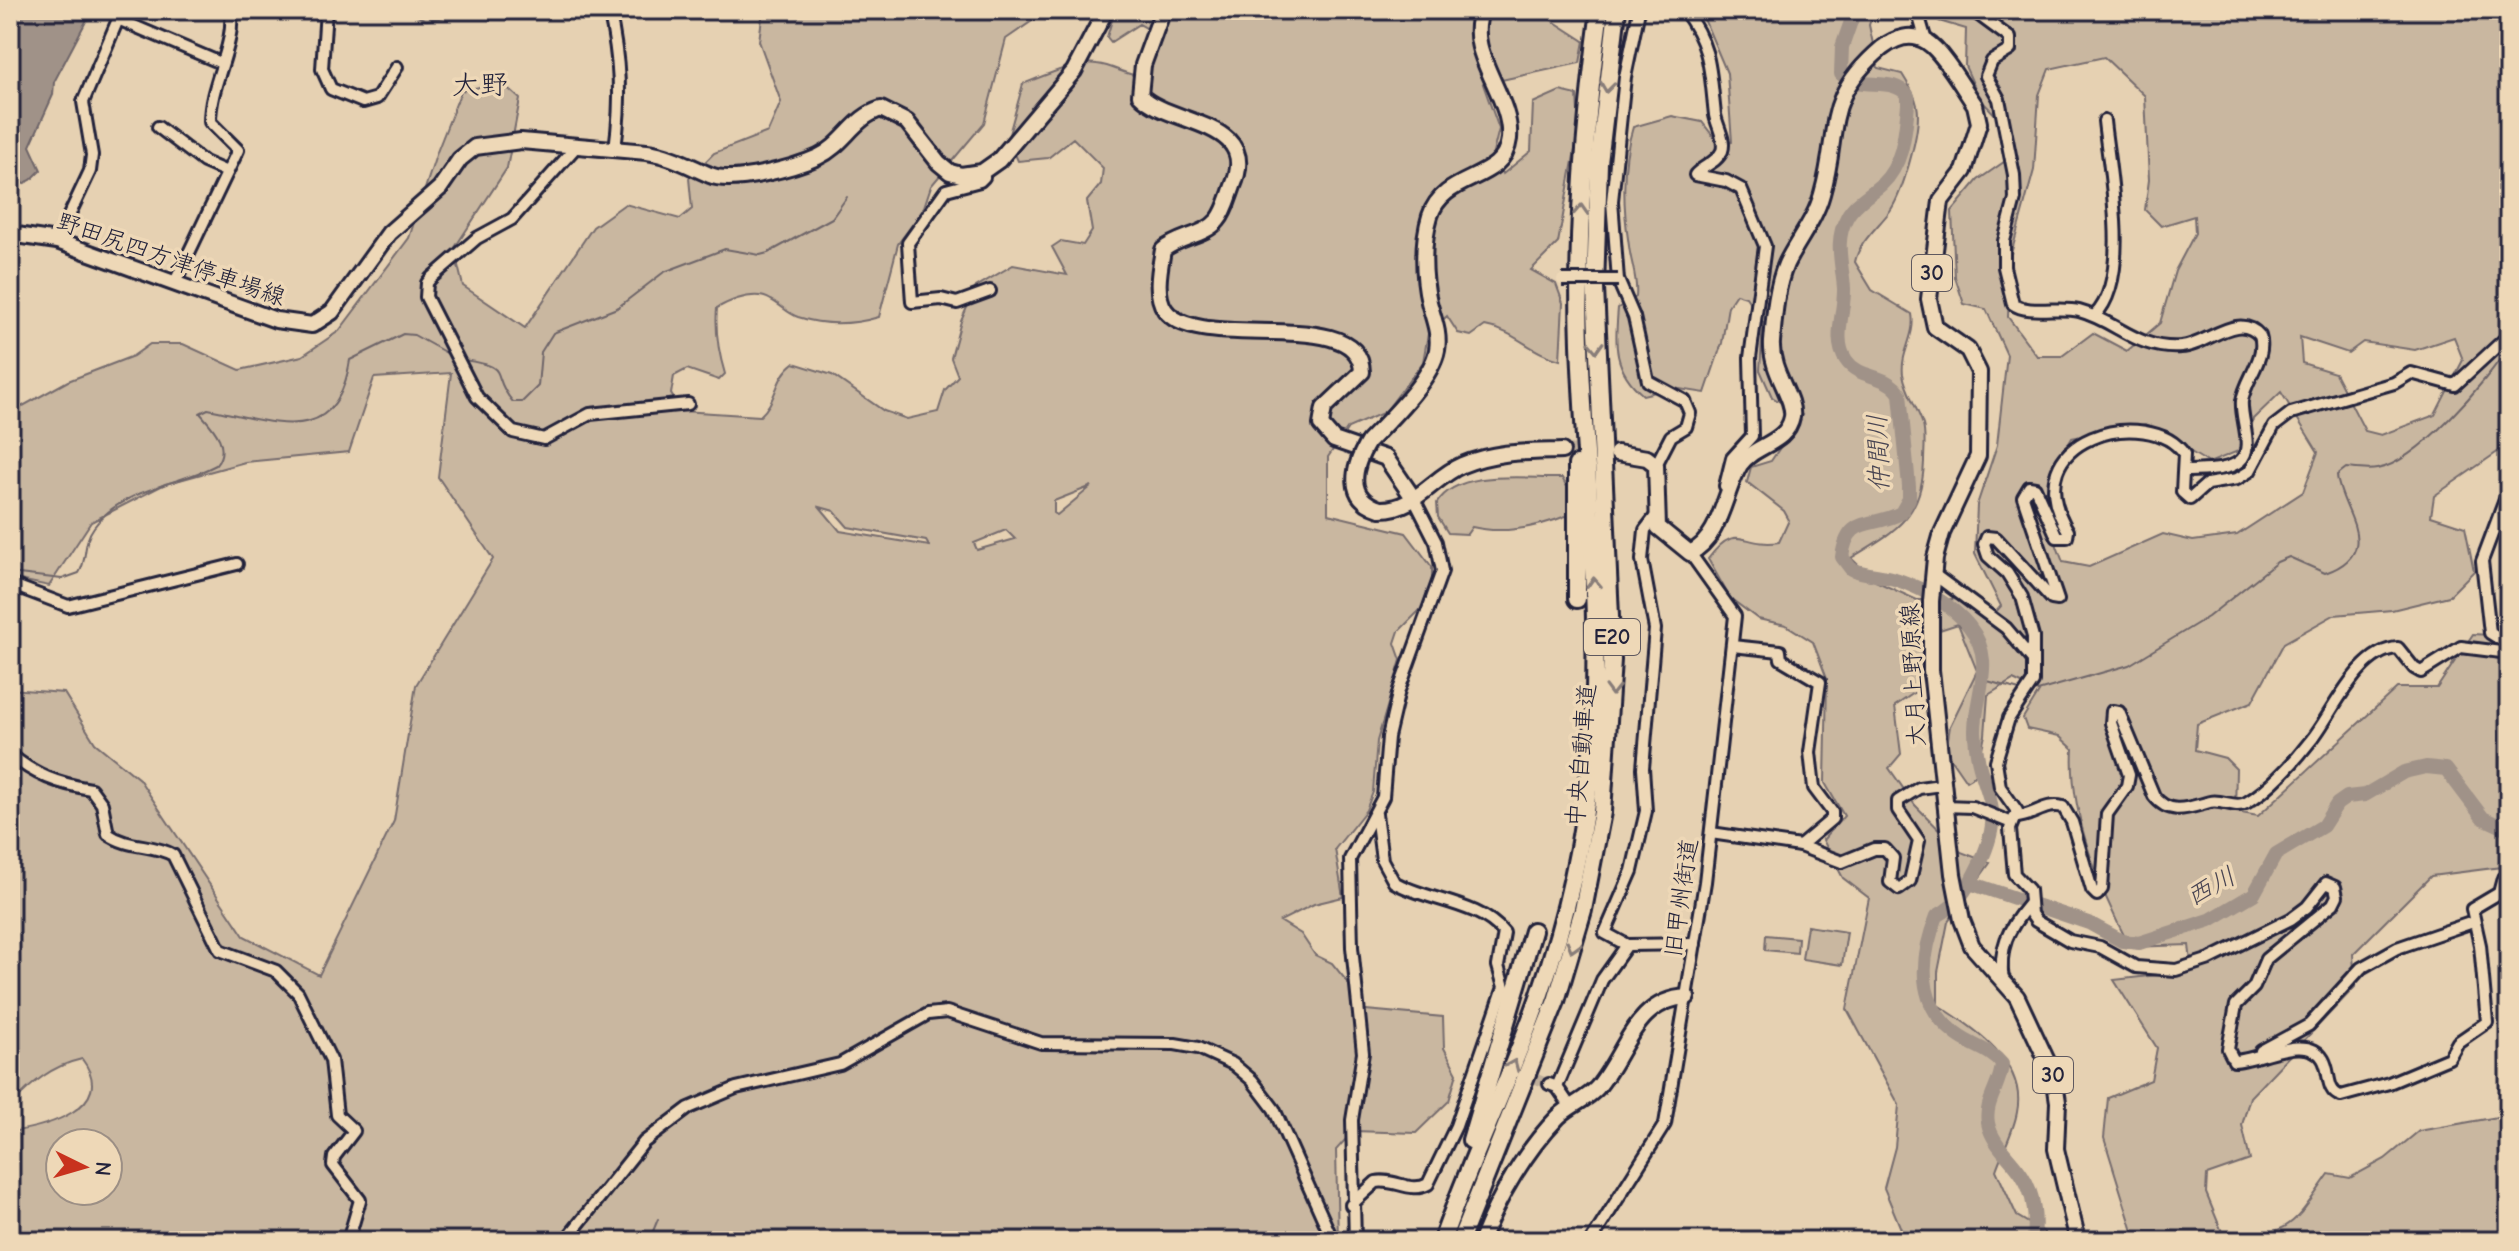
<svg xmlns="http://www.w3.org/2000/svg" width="2519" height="1251" font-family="'Comic Neue','Klee One',sans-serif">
  <rect width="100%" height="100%" fill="#e6d1b2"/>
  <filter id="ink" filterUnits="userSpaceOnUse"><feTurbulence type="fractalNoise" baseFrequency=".0125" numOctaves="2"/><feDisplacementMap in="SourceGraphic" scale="16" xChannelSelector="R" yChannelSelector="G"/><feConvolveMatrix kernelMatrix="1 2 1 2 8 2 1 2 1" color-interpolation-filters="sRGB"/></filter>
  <g filter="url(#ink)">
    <g fill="#c9b7a0" stroke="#766c6e" stroke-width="2" fill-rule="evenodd">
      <polygon points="424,10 489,10 426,20 415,15"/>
      <path d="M763,10H1048L1006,39L984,123L931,186L923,210L898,244L879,317C852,325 826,326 798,317C787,313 781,305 771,300C755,290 732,300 717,308C715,331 718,351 725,374L719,380L687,369L674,376L671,394L682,411L760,416C778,400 774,378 794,363L832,375L884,411L907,419L938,412L945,390L958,376L951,358L961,321L976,287L1013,265L1067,275L1052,247L1061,241L1083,245L1092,231L1087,201L1101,184L1103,168L1073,138L1048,158L1018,161L1008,138L1023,84C1044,76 1075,61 1097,64C1115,66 1128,77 1146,77L1160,36L1139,24L1111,42L1107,37L1115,10H1536L1584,41L1580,63L1483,84L1499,129L1493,153L1503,174L1531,151L1533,103L1560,91L1577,95L1579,128L1558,243L1531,270L1556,284L1563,303L1560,360C1531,353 1515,331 1485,326L1471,336L1458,333L1447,316L1428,334L1423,362L1385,412L1348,428L1328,457V514L1406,533L1432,567V582L1422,608L1399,631L1395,643L1401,660L1377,741L1373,792L1366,810L1335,849L1343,897L1314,904L1280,921L1301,934L1315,955L1332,963L1349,984L1355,1009L1443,1017L1444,1048L1457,1073L1449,1101L1416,1133L1353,1131L1336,1150L1338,1241H10V1132C44,1127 119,1108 82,1059C51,1066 32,1083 10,1106V689L64,693L95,743L139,779L244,936L319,975L394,821L416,685L493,559L438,477L451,373L374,378L349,452L245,462L165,484L91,522L49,586L10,578V431L21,407L68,381L133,356L150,344H183L240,370L302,356L339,331L409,238L437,152L461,91L501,82L520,99L507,168L454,249L463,286L525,328L593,227L625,204L680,219L692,209L689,178L714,153L768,132L781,102L759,41ZM1092,486L1057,515L1054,513V501ZM820,507L834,511L848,527L926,541L929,546L840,531ZM1006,530L1015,539L977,550L974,543ZM60,1143H108V1191H60Z"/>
      <path d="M1707,10H1874L1869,25L1878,68L1902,74C1910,87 1918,99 1918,115C1918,138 1903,192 1890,211C1878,227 1859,242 1855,262L1872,290L1912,314C1916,336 1900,353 1903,374C1906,392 1917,407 1923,425C1926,436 1924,450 1924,462C1922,518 1895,531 1851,558L1875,581L1917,600L1956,599L1988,621L2001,606L1975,554L1977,505L1997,445L2007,355L1986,309L1964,304L1955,277L1952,211L1978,180L2011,157L2006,126L1980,99L1965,66L1966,29L1939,21L1926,10H2509V444L2434,496L2431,516L2465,527L2474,571L2449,596L2392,610L2334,615L2284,643L2252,702L2197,724L2195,750L2225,758L2236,769L2235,812L2258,816L2397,688H2437L2473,634L2508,636L2509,598V866L2431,876L2353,954L2355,987L2250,1097L2242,1125L2250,1160L2207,1175L2206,1193L2224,1237C2294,1233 2290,1229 2329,1174L2350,1178L2385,1159L2419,1131L2509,1115V1241H2136L2104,1138L2108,1098L2151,1080L2157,1048L2114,980L2192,971L2189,945L2130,947C2100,891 2069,813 2073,749L2059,736L2027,729L2023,718L2039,692L2013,680L1988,695L1985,735L1976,775L1966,781L1946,752L1950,726L1977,671L1958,624L1924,635L1920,689L1895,706L1901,754L1889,768L1915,805L1961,852L1990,863L1948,922L1938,972V1005C1975,1028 2027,1063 2017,1112C2014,1131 2002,1152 1996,1170L2017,1216L2044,1232L2043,1241H1906L1884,1188L1895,1147L1899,1105L1847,1009L1869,898L1843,878L1823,840L1844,816L1825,783L1827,679L1813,642L1786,625L1758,619L1730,598L1708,559C1737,520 1742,548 1779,542L1789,520L1784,511L1747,482L1751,467L1771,461L1802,415L1772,397L1760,370L1763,322L1746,297L1736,294L1728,306L1722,343L1705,393L1673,388L1643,395C1613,369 1615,346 1618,308L1636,297C1638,278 1631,264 1629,246C1623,207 1621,164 1633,127L1672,116L1702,122L1720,145L1732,142L1727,73L1704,19ZM2104,57L2145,96L2149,180L2145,210L2161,226L2194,216L2195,233L2175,271L2160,323L2127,351L2093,333L2062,356H2037L2008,317L2011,254L2034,170L2039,95L2049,69ZM2300,337L2348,353L2363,342L2415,350L2454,337L2463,360L2435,415L2381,435L2365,431L2335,373L2302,363ZM2281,392L2318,452L2303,492L2237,535L2193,541L2163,534L2089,567L2063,562C2039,499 2038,496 2072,438L2145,424L2209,463L2248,447L2253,419Z"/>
      <path d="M1562,478L1570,492L1571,514C1539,527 1505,535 1472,527L1467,534L1448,533L1438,517L1437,503C1459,468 1525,479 1562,478Z"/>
      <polygon points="1807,926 1847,932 1842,965 1802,959"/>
      <polygon points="1766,935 1798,938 1797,953 1765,950"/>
    </g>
    <polygon fill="#a09288" stroke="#6e6569" stroke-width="2" points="10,10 92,10 54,82 53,95 30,146 41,170 31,180 10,190"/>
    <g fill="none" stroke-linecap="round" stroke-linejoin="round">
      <g stroke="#6e6569" stroke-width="2">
        <path d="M463,360C514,367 488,373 513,402H522L538,386L541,352L553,333L617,308L664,272L725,249L760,255L768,253L832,218L847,197"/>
        <path d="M10,573L62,579L79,573C88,559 82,543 94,527C122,488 177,486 216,465C231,446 213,428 200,413L208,409C276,422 336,450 350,360L403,334L414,335L450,355"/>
        <polyline points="1984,680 2023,691"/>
        <path d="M2034,692L2129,665L2208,617L2277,562L2289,557L2325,573C2387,551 2339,509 2337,475L2346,468C2356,469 2368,471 2377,469C2418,462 2487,381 2509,346"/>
        <polyline points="649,1241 658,1219"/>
      </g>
      <g stroke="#a09288" stroke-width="14">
        <path d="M1855,10L1842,47L1841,74C1860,92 1893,75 1908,96V105C1905,132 1904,163 1882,184C1871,194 1854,203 1847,217C1834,241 1842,263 1844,288C1845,311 1832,340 1846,360C1859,380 1887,373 1900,394L1909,486V499L1901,513C1871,529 1848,514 1842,557L1851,569C1866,575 1883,575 1898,580C1924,589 1952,605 1969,626C1997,661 1975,693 1975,731C1976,796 2013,800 1976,871C1966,891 1957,905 1937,916C1920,958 1916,1004 1956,1034C1971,1046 1990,1049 2002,1064C2001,1085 1984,1102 1988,1123C1992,1144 2011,1158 2022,1175C2035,1195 2036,1218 2034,1241"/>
        <polyline points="1970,883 2089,923 2122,941 2139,943 2210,920 2254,894 2276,854 2323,826 2337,804 2347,797 2365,795 2404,772 2426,767 2446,769 2483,818 2509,830"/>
      </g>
      <polyline stroke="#bfae9a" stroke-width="10" stroke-dasharray="10 5" stroke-linecap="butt" points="1521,1073 1549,1084"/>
      <polyline stroke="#bfae9a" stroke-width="14" stroke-dasharray="14 7" stroke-linecap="butt" points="1562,451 1597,452"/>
      <g stroke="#22223b" stroke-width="16">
        <g id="minor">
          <polyline points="326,10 322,69 331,89 363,102 377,98 397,67"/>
          <path d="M609,10C620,60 622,98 615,149"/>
          <polyline points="1639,10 1625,77 1612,201 1618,280 1634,317 1648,381 1685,401 1690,413 1686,427 1671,436 1656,465"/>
          <path d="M1684,10C1712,47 1710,72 1715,115C1717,126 1726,140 1722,151C1717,163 1702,166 1695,175L1726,181L1741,189L1765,246L1750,358L1752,436L1732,458L1725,486"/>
          <polyline points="1917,10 1926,41"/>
          <path d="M1972,10L2010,38V50L1992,61L1986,76L1999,99L2014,175L2015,199L2004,241V267L2013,304C2028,315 2060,306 2079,311C2117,321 2136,350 2181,347C2206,346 2238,310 2260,336C2267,358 2245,379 2242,401C2240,419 2255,448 2240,461C2226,472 2202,470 2185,471"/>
          <polyline points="120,20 221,63"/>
          <polyline points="158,127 204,162 227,172"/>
          <polyline points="576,147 512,219 477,238 431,278 427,283 426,297 477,397 513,432 544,439 590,414 688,404"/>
          <polyline points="982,172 984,177 980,181 946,190 908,243 912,302 941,299 957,303 990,291"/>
          <polyline points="57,241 90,171 92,155 83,102 122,10"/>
          <path d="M175,282L238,150L210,122C210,82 235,49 231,10"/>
          <path d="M2095,315C2132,279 2109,170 2104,121"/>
          <path d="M2509,335L2455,385L2411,373L2394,383L2291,413L2274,426L2250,471L2237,479L2207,484L2190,499L2182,492L2184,454C2151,404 2010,436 2068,531L2067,537H2057L2035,488L2029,487L2023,497L2058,600L2052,599L1996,538L1987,537L1984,544L1988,556L2007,573L2022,597L2033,637V682L2009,718L1996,761L2000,787L2017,811L2010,829L2014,874L2029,890L2031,914L2036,921L2070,941L2100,947L2136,967L2176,970L2210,959L2291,919L2307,907L2326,883L2335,887L2337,896L2333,904L2266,959L2254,987L2236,1005L2228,1049L2234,1061C2257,1061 2307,1032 2323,1059C2331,1072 2325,1091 2341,1096L2389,1083L2449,1058L2458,1042L2487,1022L2480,945L2472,909L2499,893L2503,878L2509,875"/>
          <polyline points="2509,489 2482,561 2490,633 2509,645"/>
          <polyline points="1932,573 2006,628 2033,660"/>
          <polyline points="10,584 68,606 237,564"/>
          <polyline points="1732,646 1780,651 1781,659 1820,682 1810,752 1814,788 1832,812 1832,819 1800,846"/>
          <path d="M10,754C34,775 59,784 91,789L102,804L108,834C129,849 152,843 173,855L220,950L276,971L298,993L331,1060L337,1115L354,1131L334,1157L333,1165L360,1200L348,1241"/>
          <polyline points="1944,806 1972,807 2012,823"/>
          <path d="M2015,817C2033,817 2045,802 2063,807L2072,822L2092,890L2097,895L2102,889L2107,814L2127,786L2129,775L2111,723L2112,711L2119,712L2154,796C2170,817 2190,807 2210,802C2222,799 2235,809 2246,803C2269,790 2296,760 2312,739C2333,713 2358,650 2398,648L2414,668L2421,672L2461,647L2509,653"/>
          <polyline points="1711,833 1800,846 1842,862 1874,849 1885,849 1893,858 1890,882 1899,889 1910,881 1919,841 1898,810 1898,801 1919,788 1941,785"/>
          <polyline points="1627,945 1605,933 1632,871 1646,811 1643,768 1655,629 1642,560 1645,530 1655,517"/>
          <path d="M2003,981C1998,948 2008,929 2029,904"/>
          <polyline points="2261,1051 2309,1025 2361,968 2397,948 2473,922"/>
          <polyline points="1549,1084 1557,1087 1570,1106"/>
          <polyline points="1557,1087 1602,980 1627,945 1695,944"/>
          <path d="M1351,1205L1376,1182C1394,1178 1411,1194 1428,1184L1456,1126L1504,987L1498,966L1504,933C1480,902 1426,901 1394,882L1382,860L1376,814"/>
          <polyline points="565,1241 644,1142 689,1108 736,1088 840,1064 928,1014 947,1012 1041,1043 1175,1044 1198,1048 1233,1064 1252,1080 1274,1109 1333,1241"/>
          <polyline points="1355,1241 1352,1120 1363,1053 1352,947 1350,859 1383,797 1388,737 1399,690 1442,571 1436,542 1414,499"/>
          <polyline points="1591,1241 1665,1124 1705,882 1735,616 1690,553"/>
        </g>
      </g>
      <g stroke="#22223b" stroke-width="20">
        <g id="major">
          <path d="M1163,10L1143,65L1140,95C1170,126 1261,120 1233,186C1229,197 1225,212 1218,220C1205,236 1179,236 1163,250C1160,268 1154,294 1165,310C1197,355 1361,303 1362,372L1324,408L1321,425L1334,440L1386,458L1414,499"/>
          <path d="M10,234L57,241L276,320L312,325L332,312L389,233L440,188L460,159L475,147L521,141L647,152C670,155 689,166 710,175C733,185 796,167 818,157C844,145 854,117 881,109L907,122L939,163L950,172L961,175L982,172L999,160L1074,71L1106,10"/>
          <path d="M1368,442C1389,420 1432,379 1437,350C1440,333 1433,318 1429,302C1423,276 1422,242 1430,216C1444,172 1504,183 1509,139C1513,96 1463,52 1482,10"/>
          <path d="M1617,453L1647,458L1656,465L1658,527L1690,553C1721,538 1724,492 1740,465C1753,445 1787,444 1792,417C1795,397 1770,372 1772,342C1774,318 1776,287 1786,264C1797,241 1815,220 1822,194C1841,128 1821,100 1882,48C1895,38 1912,32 1927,42C1943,52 1963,88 1975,105L1979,123L1964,171L1941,201L1929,299L1935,327L1968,350L1979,372L1978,456L1942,533L1935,558L1931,601V670L1953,874L1962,920L1972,946L2017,997L2054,1076L2058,1102L2056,1149L2078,1241"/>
          <path d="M1380,509C1415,510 1433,477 1462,465C1496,451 1526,452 1562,451"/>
          <path d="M1481,1241C1498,1197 1526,1150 1558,1117C1570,1105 1586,1100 1597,1088C1626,1054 1634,1000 1687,997"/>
        </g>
      </g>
      <g stroke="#22223b" stroke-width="22">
        <g id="highway">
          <polyline points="1577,599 1577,465"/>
          <polyline points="1471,1140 1533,931"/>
          <path d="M1442,1241C1471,1157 1511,1078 1540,994C1566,919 1584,840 1591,760C1604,621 1585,482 1580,344C1576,232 1585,121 1600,10"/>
          <polyline points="1460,1241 1556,1001 1583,910 1602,812 1612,660 1595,288 1599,163 1617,10"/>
        </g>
      </g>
      <use href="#minor" stroke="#eed8b7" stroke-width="10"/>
      <use href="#major" stroke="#eed8b7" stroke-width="14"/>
      <use href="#highway" stroke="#eed8b7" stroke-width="16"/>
      <g stroke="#22223b" stroke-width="16" stroke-linecap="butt">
        <polyline id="minor-bridge" points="1562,280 1618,280"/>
      </g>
      <g stroke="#22223b" stroke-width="20" stroke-linecap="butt">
        <path id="major-bridge" d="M1368,442C1353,467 1345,498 1380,509"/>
      </g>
      <use href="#minor-bridge" stroke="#eed8b7" stroke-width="10"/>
      <use href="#major-bridge" stroke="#eed8b7" stroke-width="14"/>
    </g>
    <defs><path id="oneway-chevron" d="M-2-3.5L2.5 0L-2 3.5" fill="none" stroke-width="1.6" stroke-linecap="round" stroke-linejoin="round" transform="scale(2)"/></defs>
    <g stroke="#887d79">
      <use href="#oneway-chevron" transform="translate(1607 87) rotate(97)"/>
      <use href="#oneway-chevron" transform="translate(1581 210) rotate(-87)"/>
      <use href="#oneway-chevron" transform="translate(1596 347) rotate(88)"/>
      <use href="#oneway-chevron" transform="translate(1594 583) rotate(-93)"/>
      <use href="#oneway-chevron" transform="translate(1612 690) rotate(91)"/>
      <use href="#oneway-chevron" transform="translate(1573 947) rotate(106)"/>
      <use href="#oneway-chevron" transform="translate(1513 1065) rotate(-67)"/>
    </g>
  </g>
  <g text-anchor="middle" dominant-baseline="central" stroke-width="7" stroke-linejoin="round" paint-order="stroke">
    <g fill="#eed8b7" stroke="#5f5960" stroke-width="2">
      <rect x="1912" y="255" width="40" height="36" rx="6"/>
      <rect x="1584" y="619" width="56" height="36" rx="6"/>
      <rect x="2033" y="1057" width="40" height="36" rx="6"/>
    </g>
    <g font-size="22" font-weight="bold" fill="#22223b">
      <text x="1932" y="273">30</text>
      <text x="1612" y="637">E20</text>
      <text x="2053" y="1075">30</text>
    </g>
    <g font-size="24" fill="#22223b" stroke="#eed8b7">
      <text transform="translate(171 259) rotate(19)">野田尻四方津停車場線</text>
      <text transform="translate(1913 675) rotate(-93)">大月上野原線</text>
      <text transform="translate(1581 755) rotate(-85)">中央自動車道</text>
      <text transform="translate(1681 898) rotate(-82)">旧甲州街道</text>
    </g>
    <g font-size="26" font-style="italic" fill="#484452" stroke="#eed8b7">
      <text transform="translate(1879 453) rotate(-92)">仲間川</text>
      <text transform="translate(2211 887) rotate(-29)">西川</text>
    </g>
    <g font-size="28" fill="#22223b" stroke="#eed8b7">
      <text x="480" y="85">大野</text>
    </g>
  </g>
  <rect width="2519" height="1251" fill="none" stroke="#eed8b7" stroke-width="40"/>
  <rect x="20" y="20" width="2479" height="1211" fill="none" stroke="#22223b" stroke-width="3" filter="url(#ink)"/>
  <g transform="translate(84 1167) rotate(95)"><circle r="38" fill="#eed8b7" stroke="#9c8f85" stroke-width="2"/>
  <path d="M0-6L14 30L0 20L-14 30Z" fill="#c8321e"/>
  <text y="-12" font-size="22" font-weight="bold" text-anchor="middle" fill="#22223b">N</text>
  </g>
</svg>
